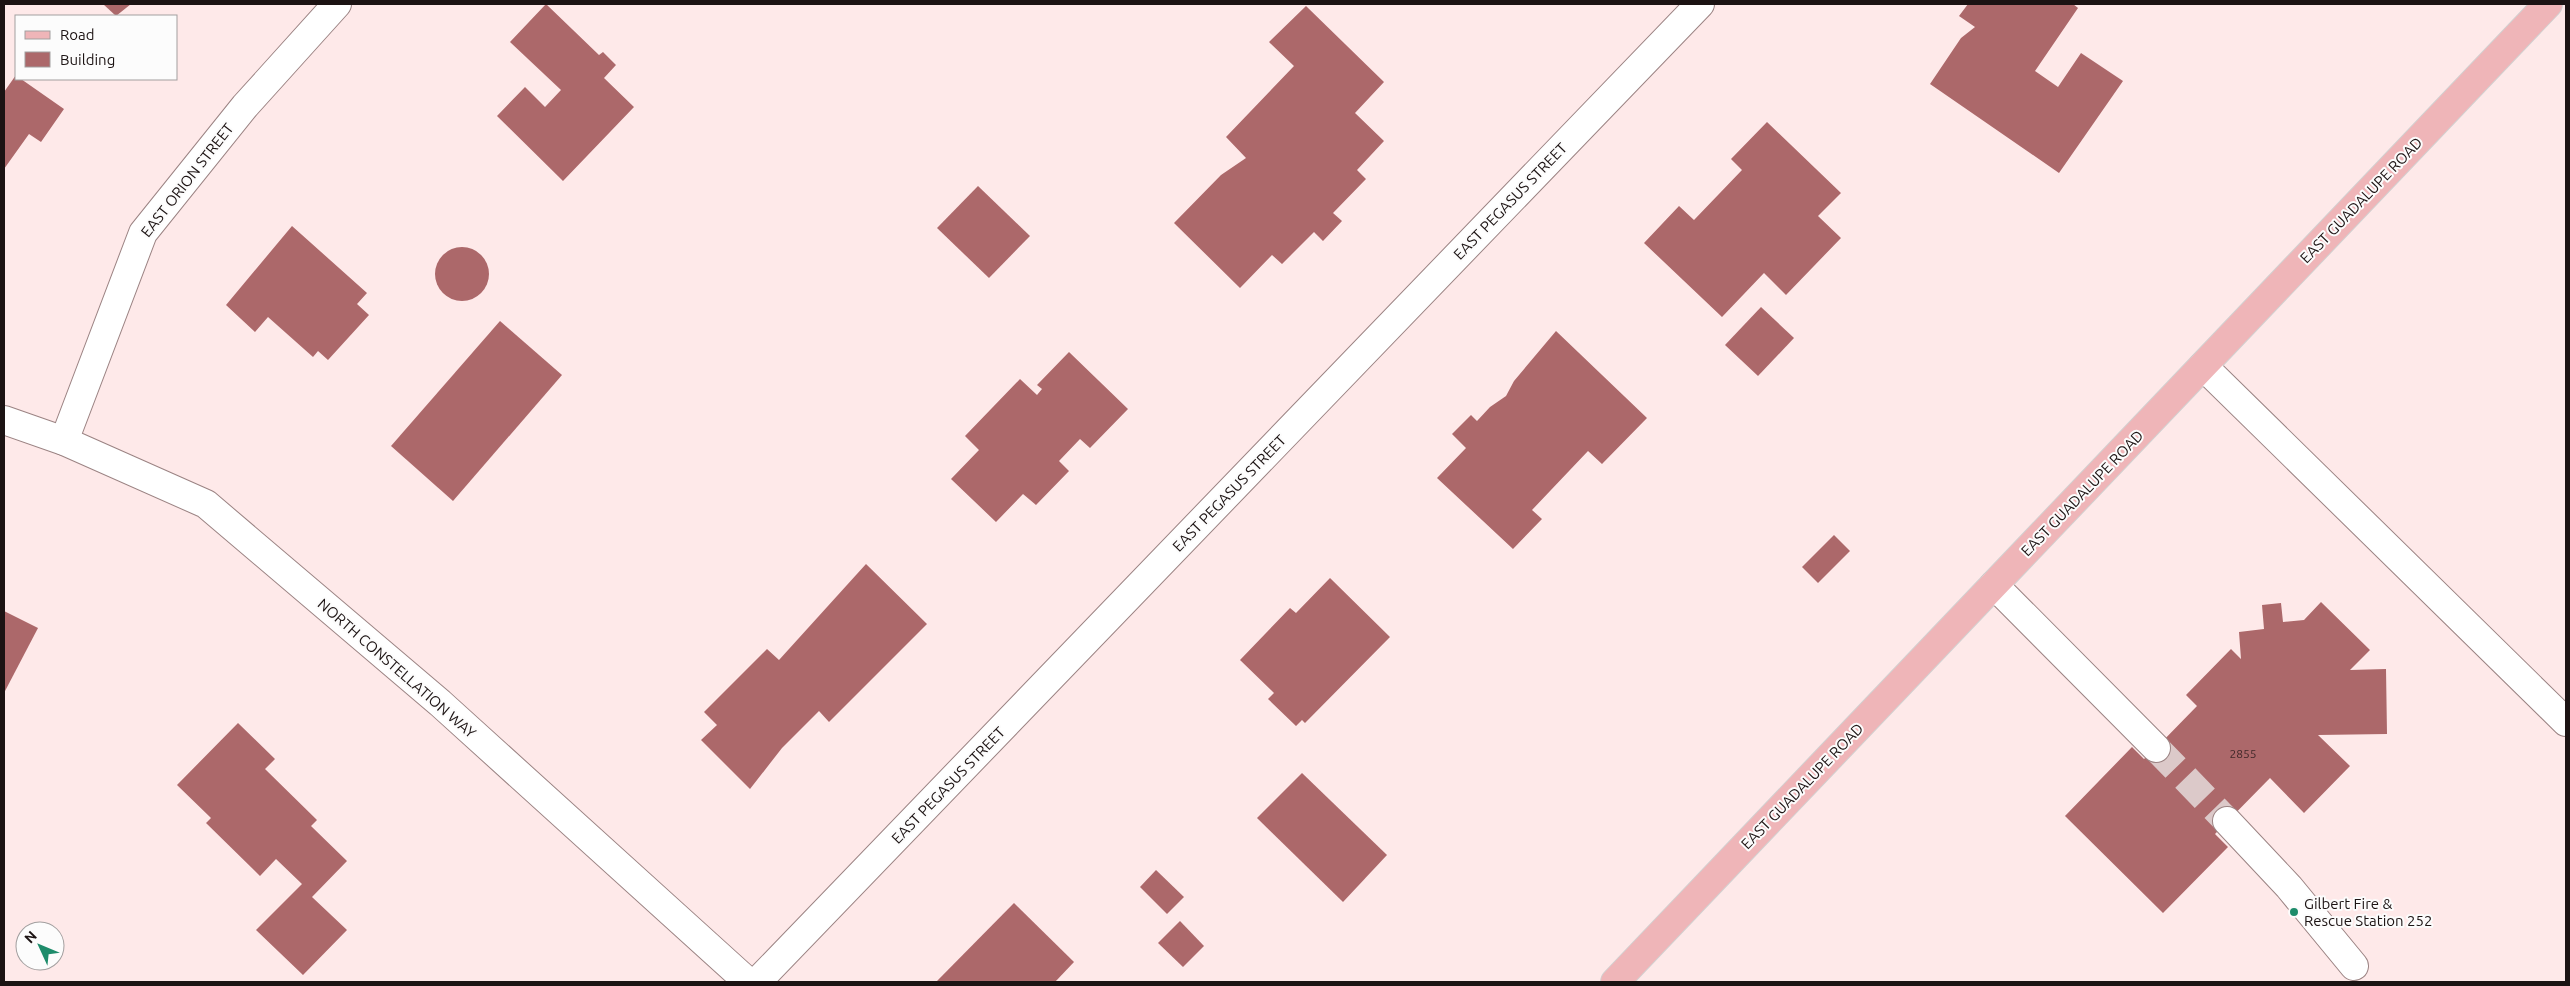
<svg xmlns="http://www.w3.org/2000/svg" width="2570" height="986" font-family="Ubuntu,sans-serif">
  <rect width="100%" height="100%" fill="#fee9e9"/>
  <g fill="#ac686a">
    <polygon points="103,4 131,4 116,16"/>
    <polygon points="546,4 599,55 603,52 616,65 604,78 634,107 563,181 497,116 525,87 545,107 561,90 510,42"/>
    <polygon points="1968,4 2073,4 2078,8 2035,71 2058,87 2081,53 2123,81 2059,173 1930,84 1961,38 1975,27 1959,16"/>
    <polygon points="1306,6 1384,82 1355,113 1384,141 1357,170 1366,179 1333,213 1342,221 1323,241 1314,232 1282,264 1272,255 1240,288 1174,223 1221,175 1246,158 1226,137 1294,66 1269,42"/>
    <polygon points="16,75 16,79 21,79 64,109 41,142 29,134 4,169 4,92"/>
    <polygon points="1767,122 1841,193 1818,216 1841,238 1786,295 1764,273 1722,317 1644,243 1679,206 1694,220 1742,170 1731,159"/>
    <polygon points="978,186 1030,236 989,278 937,228"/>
    <polygon points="292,226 367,293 357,304 369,315 328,360 318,351 313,357 268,317 255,332 226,305"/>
    <circle cx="462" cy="274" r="27"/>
    <polygon points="1761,307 1794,338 1758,376 1725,345"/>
    <polygon points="500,321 562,375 453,501 391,446"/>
    <polygon points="1556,331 1647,418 1602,464 1588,451 1532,510 1542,519 1513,549 1437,478 1466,448 1452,434 1471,415 1477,421 1490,407 1506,396 1514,381"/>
    <polygon points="1069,352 1128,409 1090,448 1080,439 1059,461 1069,471 1036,505 1023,494 996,522 951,479 979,450 965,436 1020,379 1037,395 1042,389 1037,385"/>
    <polygon points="1834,535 1850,551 1818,583 1802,567"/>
    <polygon points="866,564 927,624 829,722 819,711 782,748 750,789 701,740 717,725 704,712 767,649 779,660"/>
    <polygon points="1330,578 1390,637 1305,723 1302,720 1296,726 1268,699 1274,693 1240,660 1290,608 1296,613"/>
    <polygon points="2321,602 2370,650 2350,670 2386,669 2387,734 2318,735 2350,766 2304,813 2270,778 2215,834 2228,847 2163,913 2065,816 2132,747 2144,759 2156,748 2197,706 2186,695 2231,649 2241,659 2239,632 2264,629 2262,605 2281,603 2283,622 2304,620"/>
    <polygon points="4,611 38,628 4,693"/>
    <polygon points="238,723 275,759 265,769 317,820 311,826 347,861 312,897 347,930 303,975 256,930 302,884 276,859 260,876 206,823 211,818 177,785"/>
    <polygon points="1302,773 1387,855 1343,902 1257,818"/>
    <polygon points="1156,870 1184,897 1167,914 1140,887"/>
    <polygon points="1014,903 1074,962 1055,982 936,982"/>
    <polygon points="1180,921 1204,946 1183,967 1158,943"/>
  </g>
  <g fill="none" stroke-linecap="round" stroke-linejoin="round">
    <polyline stroke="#dcc9c9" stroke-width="28" stroke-dasharray="28 14" stroke-linecap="butt" points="2156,748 2227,821"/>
    <g stroke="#9b8383" stroke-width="30">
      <g id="minor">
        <polyline points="2203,366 2566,722"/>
        <polyline points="4,420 64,441 206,504 440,703 748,982"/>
        <polyline points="64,441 143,233 245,106 337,4"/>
        <polyline points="1994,585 2156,748"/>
        <polyline points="2227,821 2289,887 2354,966"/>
        <polyline points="757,982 1700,4"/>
      </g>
    </g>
    <g stroke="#d2d0d0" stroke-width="30">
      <polyline id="major" points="1615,982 2548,4"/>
    </g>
    <use href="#minor" stroke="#fff" stroke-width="28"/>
    <use href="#major" stroke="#efb5b8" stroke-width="28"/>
  </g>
  <circle fill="#1e8c6b" stroke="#fcfcfc" stroke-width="2" cx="2294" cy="912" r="5"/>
  <g text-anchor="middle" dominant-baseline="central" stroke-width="4" stroke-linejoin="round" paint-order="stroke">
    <g font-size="12" fill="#402829">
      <text x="2243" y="753">2855</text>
    </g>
    <g font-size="15" fill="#1c1313" stroke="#fcfcfc">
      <text transform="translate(187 180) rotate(-52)">EAST ORION STREET</text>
      <text transform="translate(2361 200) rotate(-46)">EAST GUADALUPE ROAD</text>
      <text transform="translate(1510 201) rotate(-46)">EAST PEGASUS STREET</text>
      <text transform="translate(1229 493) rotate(-46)">EAST PEGASUS STREET</text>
      <text transform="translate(2082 493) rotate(-46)">EAST GUADALUPE ROAD</text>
      <text transform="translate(397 668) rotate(41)">NORTH CONSTELLATION WAY</text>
      <text transform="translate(948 785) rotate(-46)">EAST PEGASUS STREET</text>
      <text transform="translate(1802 786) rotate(-46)">EAST GUADALUPE ROAD</text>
    </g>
    <g font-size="15" fill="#1c1313" stroke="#fcfcfc" text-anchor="start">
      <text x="2304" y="903">Gilbert Fire &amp;<tspan x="2304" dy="17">Rescue Station 252</tspan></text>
    </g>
  </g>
  <rect width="2570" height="986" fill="none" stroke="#1c1313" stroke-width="10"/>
  <rect x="15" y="15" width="162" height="65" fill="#fcfcfc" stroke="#a29f9f"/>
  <rect x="25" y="31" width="25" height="8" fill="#efb5b8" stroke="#a29f9f"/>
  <text x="60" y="40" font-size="15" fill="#1c1313">Road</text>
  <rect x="25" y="52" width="25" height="15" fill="#ac686a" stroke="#a29f9f"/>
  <text x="60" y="65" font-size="15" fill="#1c1313">Building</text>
  <g transform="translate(40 946) rotate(314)"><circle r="24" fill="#fcfcfc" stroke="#a29f9f"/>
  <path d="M0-4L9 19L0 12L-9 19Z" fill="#1e8c6b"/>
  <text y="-8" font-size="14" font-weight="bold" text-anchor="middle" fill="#1c1313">N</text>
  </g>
</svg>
